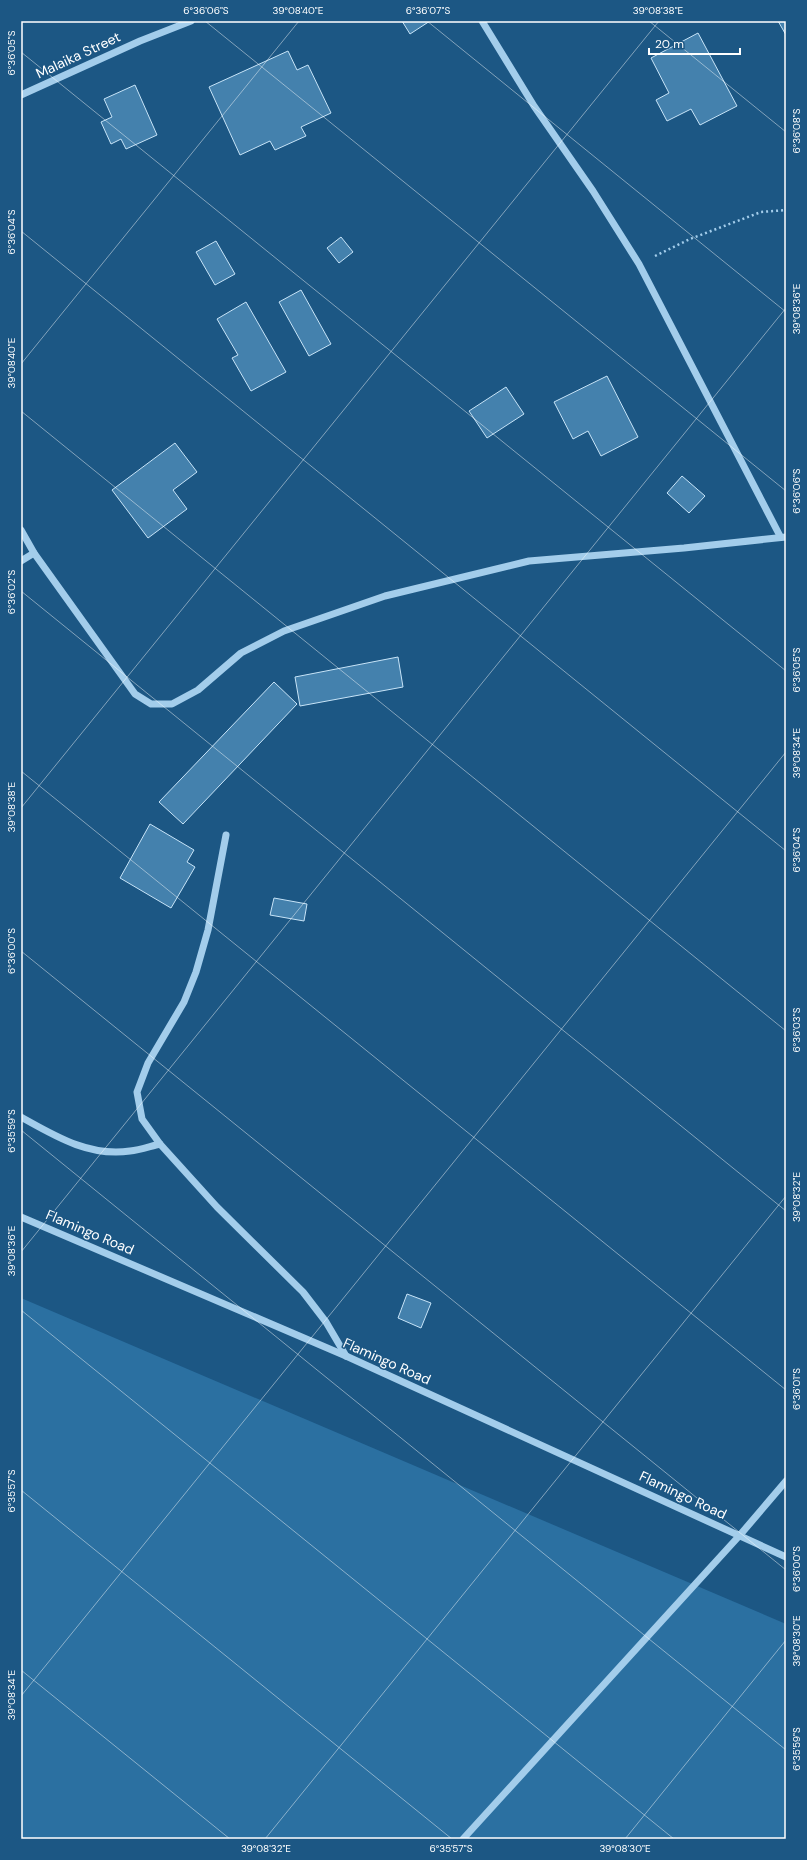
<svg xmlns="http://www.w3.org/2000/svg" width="807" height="1860" font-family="'DM Sans',sans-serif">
  <rect width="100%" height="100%" fill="#1c5784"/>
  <polygon fill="#2b70a1" points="21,1298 786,1624 786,1839 21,1839"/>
  <g fill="#4481ad" stroke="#c7e4f8">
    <polygon points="402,21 430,21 410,34"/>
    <polygon points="778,21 786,21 786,35"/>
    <polygon points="698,33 737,106 700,125 691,109 667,121 656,100 669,93 651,58"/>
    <polygon points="288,51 297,70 308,65 331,113 301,127 306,136 275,150 270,141 240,155 209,87"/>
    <polygon points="135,85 157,135 126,149 121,139 111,144 101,122 112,117 104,99"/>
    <polygon points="341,237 353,252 339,263 327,248"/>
    <polygon points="216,241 235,274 215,285 196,252"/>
    <polygon points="301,290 331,344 309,356 279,302"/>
    <polygon points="246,302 286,372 251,391 232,358 238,355 217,319"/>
    <polygon points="607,376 638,437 601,456 588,431 573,439 554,402"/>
    <polygon points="506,387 524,414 487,438 469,411"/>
    <polygon points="175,443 197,472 173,490 187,509 148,538 112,490"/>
    <polygon points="682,476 705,496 689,513 667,493"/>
    <polygon points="398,657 403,687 300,706 295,677"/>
    <polygon points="274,682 297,704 183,824 159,802"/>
    <polygon points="150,824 194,850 187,862 195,867 171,908 120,878"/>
    <polygon points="274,898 307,904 304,921 270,915"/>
    <polygon points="407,1294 431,1303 421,1328 398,1318"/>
  </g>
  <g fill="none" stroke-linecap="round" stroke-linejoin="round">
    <polyline stroke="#a3cdeb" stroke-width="2.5" stroke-dasharray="2 3" stroke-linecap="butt" points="655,256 690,239 761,212 786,210"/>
    <g stroke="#a3cdeb" stroke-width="7">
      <polyline points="482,21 534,106 593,191 639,264 780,536"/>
      <polyline points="21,95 140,41 191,21"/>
      <polyline points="21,530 34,553 135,694 151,704 172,704 198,690 241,653 284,631 385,596 529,561 684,548 786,537"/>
      <polyline points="21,561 34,553"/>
      <polyline points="226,835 208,930 196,972 184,1002 148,1063 137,1092 142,1119 160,1144 217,1207 303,1292 326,1322 346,1356"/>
      <path d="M21,1117C55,1136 89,1157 130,1151C140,1150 151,1146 160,1144"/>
      <polyline points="21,1217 346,1356 786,1557"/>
      <polyline points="463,1839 740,1535 786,1481"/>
    </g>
  </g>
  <path fill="none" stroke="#fff" stroke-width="1" stroke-opacity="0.45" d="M205,21L786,491M427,21L786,312M649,21L786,132M21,52L786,671M21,231L786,851M21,364L299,21M21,411L786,1031M21,591L786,1211M21,771L786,1390M21,808L659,21M21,951L786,1570M21,1130L786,1750M21,1252L786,308M21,1310L674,1839M21,1490L452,1839M21,1670L230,1839M21,1696L786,752M265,1839L786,1196M625,1839L786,1640"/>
  <g text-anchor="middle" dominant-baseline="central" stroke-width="3" stroke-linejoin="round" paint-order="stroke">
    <g font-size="14" fill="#fff" stroke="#1c5784">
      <text transform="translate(78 55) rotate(-25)">Malaika Street</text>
      <text transform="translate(90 1232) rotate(23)">Flamingo Road</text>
      <text transform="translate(387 1361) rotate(24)">Flamingo Road</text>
      <text transform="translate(683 1495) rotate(25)">Flamingo Road</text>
    </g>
  </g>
  <rect width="807" height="1860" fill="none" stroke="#1c5784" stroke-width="44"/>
  <path d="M649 48v6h91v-6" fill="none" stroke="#ffffff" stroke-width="2"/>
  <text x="655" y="48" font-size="12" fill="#ffffff" stroke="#1c5784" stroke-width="3" paint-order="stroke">20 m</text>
  <rect x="22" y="22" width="763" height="1816" fill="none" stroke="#fff" stroke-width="1.5"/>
  <g font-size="10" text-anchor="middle" fill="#fff">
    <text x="206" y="14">6°36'06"S</text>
    <text x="298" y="14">39°08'40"E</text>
    <text x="428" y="14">6°36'07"S</text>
    <text x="658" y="14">39°08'38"E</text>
    <text transform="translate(11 53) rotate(-90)" y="4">6°36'05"S</text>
    <text transform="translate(796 131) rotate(-90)" y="4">6°36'08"S</text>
    <text transform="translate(11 232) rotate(-90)" y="4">6°36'04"S</text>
    <text transform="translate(796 309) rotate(-90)" y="4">39°08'36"E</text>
    <text transform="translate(11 363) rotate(-90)" y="4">39°08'40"E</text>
    <text transform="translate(796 491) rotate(-90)" y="4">6°36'06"S</text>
    <text transform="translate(11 592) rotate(-90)" y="4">6°36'02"S</text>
    <text transform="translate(796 670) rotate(-90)" y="4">6°36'05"S</text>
    <text transform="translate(796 753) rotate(-90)" y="4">39°08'34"E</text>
    <text transform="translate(11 807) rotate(-90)" y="4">39°08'38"E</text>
    <text transform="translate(796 850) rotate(-90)" y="4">6°36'04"S</text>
    <text transform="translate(11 951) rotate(-90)" y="4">6°36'00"S</text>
    <text transform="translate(796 1030) rotate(-90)" y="4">6°36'03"S</text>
    <text transform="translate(11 1131) rotate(-90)" y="4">6°35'59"S</text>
    <text transform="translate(796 1197) rotate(-90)" y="4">39°08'32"E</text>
    <text transform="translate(11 1251) rotate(-90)" y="4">39°08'36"E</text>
    <text transform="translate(796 1389) rotate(-90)" y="4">6°36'01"S</text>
    <text transform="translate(11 1491) rotate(-90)" y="4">6°35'57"S</text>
    <text transform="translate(796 1569) rotate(-90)" y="4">6°36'00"S</text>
    <text transform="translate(796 1641) rotate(-90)" y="4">39°08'30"E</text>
    <text transform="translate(11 1695) rotate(-90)" y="4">39°08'34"E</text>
    <text transform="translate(796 1749) rotate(-90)" y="4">6°35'59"S</text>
    <text x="266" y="1852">39°08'32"E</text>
    <text x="451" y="1852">6°35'57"S</text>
    <text x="625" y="1852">39°08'30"E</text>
  </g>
</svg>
